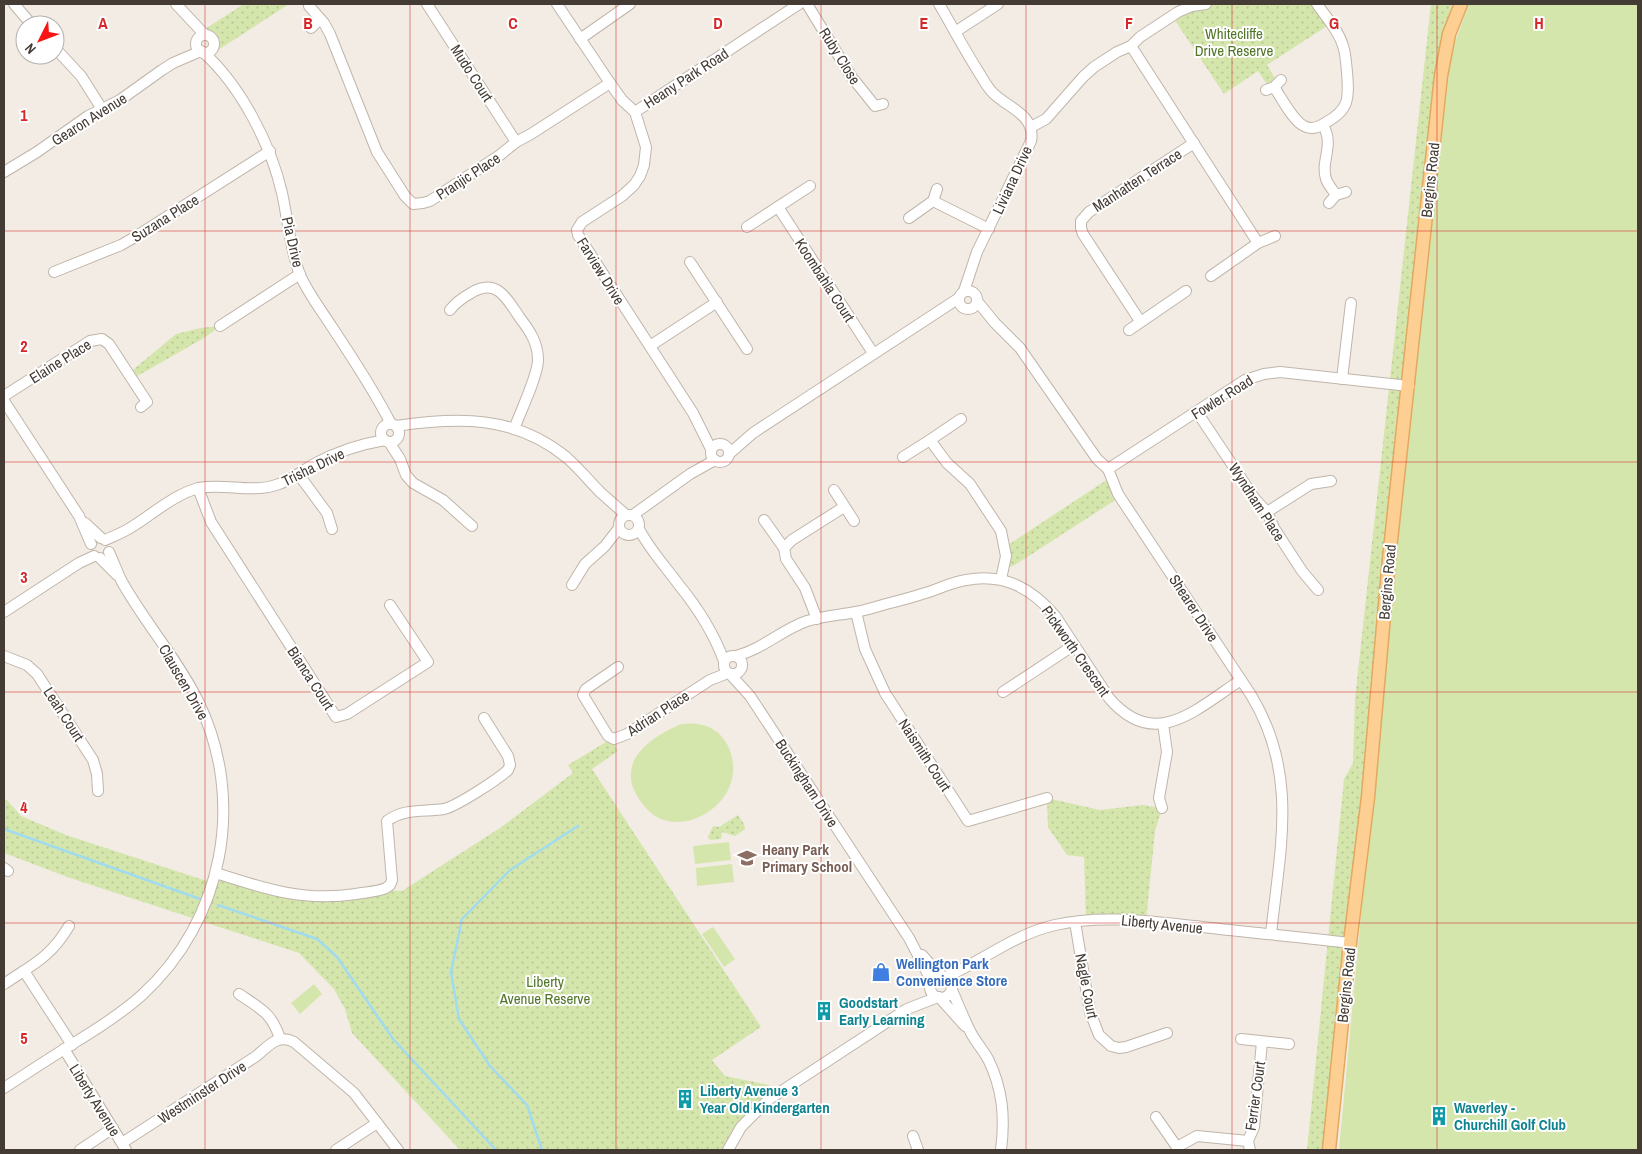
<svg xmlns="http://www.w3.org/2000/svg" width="1642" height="1154" font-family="'Archivo Narrow',sans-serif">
  <defs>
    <pattern id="park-dots" width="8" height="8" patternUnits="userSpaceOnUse" patternTransform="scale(1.25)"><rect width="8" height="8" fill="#d5e6ad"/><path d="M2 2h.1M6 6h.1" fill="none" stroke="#b8c695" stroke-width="1.8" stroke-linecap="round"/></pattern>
  </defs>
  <rect width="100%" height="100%" fill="#f2ece4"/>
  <g fill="#d5e6ad">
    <polygon points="1469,4 1638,4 1638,1150 1339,1150 1390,607 1451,53"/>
    <path d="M681,724C686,724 692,723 697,724C729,727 742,766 727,792C713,817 677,832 652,814C644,807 638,799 634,790C620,756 656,735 681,724Z"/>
    <polygon points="729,842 731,860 695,864 693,846"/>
    <polygon points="732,864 734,882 697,886 696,868"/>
    <polygon points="713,927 735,959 724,967 702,934"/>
    <polygon points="314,984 322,994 300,1014 291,1003"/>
  </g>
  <g fill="url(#park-dots)">
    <polygon points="244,4 289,4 215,52 213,39 202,31"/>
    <polygon points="1206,4 1317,4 1330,24 1267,65 1278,83 1270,89 1258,71 1224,94 1172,16"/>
    <polygon points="1431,4 1452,4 1329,1150 1307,1150 1344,779 1353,763 1355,699"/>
    <polygon points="220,326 204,338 132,379 128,374 176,334 201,328"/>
    <polygon points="1111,477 1120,497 1015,565 1004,569 1005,547"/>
    <polygon points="611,739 618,751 592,769 761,1027 712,1060 725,1076 769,1085 775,1095 768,1100 728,1150 460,1150 352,1033 345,1009 334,989 299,953 70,878 4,853 4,799 7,800 21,816 66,835 213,883 216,873 291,895 383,890 402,891 500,828 573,773 568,765"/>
    <polygon points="1047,798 1100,810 1142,805 1162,808 1155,831 1146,921 1086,920 1084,857 1067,855 1048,827"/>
    <polygon points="738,815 744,824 745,829 735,836 722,832 721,839 710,840 708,837 713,826 719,827"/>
  </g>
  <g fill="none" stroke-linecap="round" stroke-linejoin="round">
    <g stroke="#a0dbef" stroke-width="2.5">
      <polyline points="4,829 200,899"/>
      <polyline points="218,905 317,939 337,957 393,1039 496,1150"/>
      <polyline points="542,1150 527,1105 490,1066 459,1019 451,972 462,919 510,870 578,826"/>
    </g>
    <g stroke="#c0b5aa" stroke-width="12">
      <g id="minor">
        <polyline points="14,4 32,25"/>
        <polyline points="176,4 205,35"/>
        <polyline points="427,4 516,142"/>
        <polyline points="557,4 610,83 622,100 635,112 646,147 644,165 640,176 634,185 622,196 582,222 577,230 578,235 693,413 711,449"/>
        <polyline points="807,4 851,76 875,106 883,104"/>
        <path d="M939,4C952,26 964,49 978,71C983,79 987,87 993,93C1008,108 1036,115 1031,141L977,252L964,291"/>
        <polyline points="309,6 324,23 330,34 377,152 405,196 413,204 423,203 430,201 500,155 516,142 531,134 610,83"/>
        <polyline points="311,28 320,19"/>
        <polyline points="955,32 998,4"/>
        <circle cx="205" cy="44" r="9"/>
        <polyline points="580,39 630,4"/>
        <polyline points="1131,46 1258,243"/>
        <polyline points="55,48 81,76 102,109"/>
        <path d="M203,52C241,86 271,145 282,193C288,220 290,249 300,275C308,293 321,310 332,327C353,359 374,390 391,424"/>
        <path d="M1274,87C1281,97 1293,121 1304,126C1311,130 1319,127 1325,123C1350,110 1349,98 1347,72C1346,64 1346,54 1343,46C1339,31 1326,17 1317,4"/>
        <polyline points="1266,90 1274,87 1281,80"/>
        <polyline points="635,112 799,4"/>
        <path d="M1323,125C1335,146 1320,161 1326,179C1328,185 1333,190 1336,195"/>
        <polyline points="1031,127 1046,119 1083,77 1094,67 1117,52 1131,46 1140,37 1178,12 1192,6 1206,4"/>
        <polyline points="4,172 37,152 88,116 120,100 162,70 173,63 201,51"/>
        <polyline points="933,201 989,229"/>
        <polyline points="1329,203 1336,195 1346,192"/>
        <polyline points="778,207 873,353"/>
        <polyline points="909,218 933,201 937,189"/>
        <polyline points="747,227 810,186"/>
        <polyline points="690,262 747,349"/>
        <polyline points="54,272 121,245 135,237 270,151"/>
        <polyline points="1211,276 1258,243 1275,236"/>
        <circle cx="968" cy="300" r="9"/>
        <path d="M977,301L995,323L1020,348L1097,459L1108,469L1118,494L1251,695C1299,774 1280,848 1271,934"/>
        <path d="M450,310C456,302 462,298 471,293C497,277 507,299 520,318C530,331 538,343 538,360C538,375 520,413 514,429"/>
        <polyline points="1140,321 1083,234 1081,228 1081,221 1089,212 1194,143"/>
        <polyline points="220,326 300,274"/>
        <polyline points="1129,330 1186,291"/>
        <polyline points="650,346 717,302"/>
        <polyline points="1342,379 1351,303"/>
        <polyline points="4,396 90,341 102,339 109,344 147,402 141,407"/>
        <polyline points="4,401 79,516 91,544"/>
        <polyline points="1197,412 1255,499 1267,512 1274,528 1302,571 1318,590"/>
        <circle cx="390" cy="433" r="9"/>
        <path d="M396,426C458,417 514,415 566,457C579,468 589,481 600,492C609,500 618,508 626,515"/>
        <polyline points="930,440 961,419"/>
        <polyline points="389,442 400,459 406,475 413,483 443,500 472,526"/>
        <circle cx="720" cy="453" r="9"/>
        <polyline points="729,454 753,433 959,298"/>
        <polyline points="903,457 930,440 947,463 970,484 1001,531 1006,556 1001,579"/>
        <polyline points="1108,469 1245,380 1264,374 1280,372 1409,386"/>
        <polyline points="299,475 327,513 332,529"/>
        <polyline points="198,488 211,522 336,717 347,714 428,662 390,605"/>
        <polyline points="834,490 854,521"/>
        <polyline points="1267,512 1311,484 1331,481"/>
        <circle cx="629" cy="525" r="10"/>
        <polyline points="633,515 690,474 715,460"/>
        <polyline points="764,520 784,548 786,559 805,588 817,619"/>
        <polyline points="85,523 101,538"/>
        <path d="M639,529C650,550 665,566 679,585C697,607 714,634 724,661"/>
        <path d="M105,540C114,536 122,533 130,528C150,516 176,493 199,488C226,483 253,494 279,484C293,479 303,470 316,463C337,452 361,444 385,440"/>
        <polyline points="784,548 792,540 844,507"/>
        <polyline points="100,558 117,575"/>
        <polyline points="572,585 585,564 605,546 619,528"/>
        <polyline points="4,612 79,563 94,556"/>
        <polyline points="856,612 865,649 885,693 968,821 1047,798"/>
        <circle cx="733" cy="665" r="9"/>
        <polyline points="4,656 27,665 37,674 93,760 97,774 98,791"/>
        <path d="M736,656C763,649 781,630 807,621C823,616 840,615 856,612C866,610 876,607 886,604C898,601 910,598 922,594C937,590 951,582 966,580C1004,573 1032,588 1056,617L1109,698C1155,752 1196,709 1241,680"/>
        <polyline points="618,667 586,689 583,695 608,736 614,739 627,734 710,680 728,673"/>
        <polyline points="730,674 750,696 909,938 932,982"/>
        <polyline points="1003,692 1074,645"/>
        <polyline points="1162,808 1159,798 1167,752 1163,724"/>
        <polyline points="4,868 8,871"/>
        <path d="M216,873C265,889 304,902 356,894C366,892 377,892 386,888L390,885L392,880L387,821C404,808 424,812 444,809C457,806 497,780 508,770L510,765L508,756L484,718"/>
        <polyline points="1075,922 1090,1012 1099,1035 1111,1046 1119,1048 1126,1047 1167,1033"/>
        <polyline points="922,955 941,976"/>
        <polyline points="24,971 72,1045"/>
        <circle cx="941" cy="987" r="11"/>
        <path d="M946,977C982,961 1015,934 1055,925C1104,914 1153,922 1203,927C1252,933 1301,937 1350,943"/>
        <path d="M4,984C32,965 51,957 69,926"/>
        <path d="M952,990C958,1004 964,1019 971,1033C976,1042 983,1050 988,1059C1003,1089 1005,1118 1001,1150"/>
        <path d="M239,994C261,1009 272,1013 280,1039"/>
        <polyline points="939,997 965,1026"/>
        <polyline points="1241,1039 1289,1044"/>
        <polyline points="64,1049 126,1150"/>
        <path d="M4,1088C27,1073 50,1058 74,1043C97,1029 121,1014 142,995C223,921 247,801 198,701C177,658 144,622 121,580C117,571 113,561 109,552"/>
        <polyline points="1156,1117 1179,1150"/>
        <polyline points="913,1136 918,1150"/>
        <path d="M122,1143L255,1057C268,1047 277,1033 294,1042L354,1093L398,1150"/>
        <polyline points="1177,1147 1197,1136 1248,1141"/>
        <polyline points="80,1150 113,1128"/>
        <polyline points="336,1150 377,1123"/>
        <polyline points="728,1150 741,1127 768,1100 907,1009 938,997"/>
        <polyline points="1250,1150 1248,1141 1254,1127 1262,1042"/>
      </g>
    </g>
    <g stroke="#e2a962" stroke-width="15">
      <polyline id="major" points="1329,1150 1350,943 1368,797 1389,559 1441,76 1449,34 1461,4"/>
    </g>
    <use href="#minor" stroke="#fff" stroke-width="10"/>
    <use href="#major" stroke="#fdcf92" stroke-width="12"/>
  </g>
  <path fill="none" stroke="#d62828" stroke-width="1" stroke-opacity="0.55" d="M205,4V1150M410,4V1150M616,4V1150M821,4V1150M1026,4V1150M1232,4V1150M1437,4V1150M4,231H1638M4,462H1638M4,692H1638M4,923H1638"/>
  <defs>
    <g id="school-bare" transform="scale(1.5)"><path d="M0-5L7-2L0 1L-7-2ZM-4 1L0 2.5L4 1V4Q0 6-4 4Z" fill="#8d6e63" stroke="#fff" stroke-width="2.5" paint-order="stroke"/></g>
    <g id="shop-bare" transform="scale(1.5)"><path d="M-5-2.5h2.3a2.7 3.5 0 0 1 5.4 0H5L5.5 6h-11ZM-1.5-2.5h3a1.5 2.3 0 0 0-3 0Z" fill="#3f7fe0" stroke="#fff" stroke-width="2.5" paint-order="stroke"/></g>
    <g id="building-bare" transform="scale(1.5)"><path d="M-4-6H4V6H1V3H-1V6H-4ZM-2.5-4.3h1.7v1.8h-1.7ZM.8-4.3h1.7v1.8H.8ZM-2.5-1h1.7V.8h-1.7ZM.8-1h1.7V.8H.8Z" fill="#0f9aa8" stroke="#fff" stroke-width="2.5" paint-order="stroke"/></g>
  </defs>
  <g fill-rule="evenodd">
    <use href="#school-bare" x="747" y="858"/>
    <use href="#shop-bare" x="881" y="972"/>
    <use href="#building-bare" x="824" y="1011"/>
    <use href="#building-bare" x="685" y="1099"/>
    <use href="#building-bare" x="1439" y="1116"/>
  </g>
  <g text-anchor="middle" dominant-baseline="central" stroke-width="4" stroke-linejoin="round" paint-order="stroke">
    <g font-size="15" fill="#517528" stroke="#fff">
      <text x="1234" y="33">Whitecliffe<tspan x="1234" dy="17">Drive Reserve</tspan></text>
      <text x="545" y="981">Liberty<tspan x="545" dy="17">Avenue Reserve</tspan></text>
    </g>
    <g font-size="15" fill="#443b34" stroke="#fff">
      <text transform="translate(840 56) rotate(58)">Ruby Close</text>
      <text transform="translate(472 73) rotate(57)">Mudo Court</text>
      <text transform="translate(686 78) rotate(-33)">Heany Park Road</text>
      <text transform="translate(89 119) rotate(-32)">Gearon Avenue</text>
      <text transform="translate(468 176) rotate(-33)">Pranjic Place</text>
      <text transform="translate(1012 180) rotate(-65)">Liviana Drive</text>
      <text transform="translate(1137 180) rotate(-33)">Manhatten Terrace</text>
      <text transform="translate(1430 180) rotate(-84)">Bergins Road</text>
      <text transform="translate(165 218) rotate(-32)">Suzana Place</text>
      <text transform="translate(293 242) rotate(77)">Pia Drive</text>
      <text transform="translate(601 271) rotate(58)">Farview Drive</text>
      <text transform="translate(825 280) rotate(57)">Koombahla Court</text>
      <text transform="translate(60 361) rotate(-32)">Elaine Place</text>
      <text transform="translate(1222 397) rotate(-32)">Fowler Road</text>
      <text transform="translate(313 467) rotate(-26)">Trisha Drive</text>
      <text transform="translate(1257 502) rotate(57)">Wyndham Place</text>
      <text transform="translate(1387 582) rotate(-85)">Bergins Road</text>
      <text transform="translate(1194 608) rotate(57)">Shearer Drive</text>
      <text transform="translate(1076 651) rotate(55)">Pickworth Crescent</text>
      <text transform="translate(311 678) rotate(57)">Bianca Court</text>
      <text transform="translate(184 682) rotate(60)">Clauscen Drive</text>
      <text transform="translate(658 713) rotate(-33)">Adrian Place</text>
      <text transform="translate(64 714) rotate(57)">Leah Court</text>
      <text transform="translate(925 755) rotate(57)">Naismith Court</text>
      <text transform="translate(807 783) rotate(57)">Buckingham Drive</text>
      <text transform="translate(1162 924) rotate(6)">Liberty Avenue</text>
      <text transform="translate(1346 985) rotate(-84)">Bergins Road</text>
      <text transform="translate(1087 986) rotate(79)">Nagle Court</text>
      <text transform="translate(202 1092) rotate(-33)">Westminster Drive</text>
      <text transform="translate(1255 1096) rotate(-82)">Ferrier Court</text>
      <text transform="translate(95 1100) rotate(58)">Liberty Avenue</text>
    </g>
    <g font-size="15" font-weight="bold" fill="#785e54" stroke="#fff" text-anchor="start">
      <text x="762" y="849">Heany Park<tspan x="762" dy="17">Primary School</tspan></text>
    </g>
    <g font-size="15" font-weight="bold" fill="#366cbe" stroke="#fff" text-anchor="start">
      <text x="896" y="963">Wellington Park<tspan x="896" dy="17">Convenience Store</tspan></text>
    </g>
    <g font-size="15" font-weight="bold" fill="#0d838f" stroke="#fff" text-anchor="start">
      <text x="839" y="1002">Goodstart<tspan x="839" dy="17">Early Learning</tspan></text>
      <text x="700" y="1090">Liberty Avenue 3<tspan x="700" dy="17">Year Old Kindergarten</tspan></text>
      <text x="1454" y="1107">Waverley -<tspan x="1454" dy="17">Churchill Golf Club</tspan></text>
    </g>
  </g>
  <g font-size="16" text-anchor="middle" font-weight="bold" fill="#d62828" stroke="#fff" stroke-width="4" stroke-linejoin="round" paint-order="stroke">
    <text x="103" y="29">A</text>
    <text x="308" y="29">B</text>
    <text x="513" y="29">C</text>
    <text x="718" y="29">D</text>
    <text x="924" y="29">E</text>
    <text x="1129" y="29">F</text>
    <text x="1334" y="29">G</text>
    <text x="1539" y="29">H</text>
    <text x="24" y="121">1</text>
    <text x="24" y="352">2</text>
    <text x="24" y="583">3</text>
    <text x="24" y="813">4</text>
    <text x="24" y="1044">5</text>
  </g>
  <rect width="1642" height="1154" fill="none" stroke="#443b34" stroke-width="10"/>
  <g transform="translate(40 40) rotate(228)"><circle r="24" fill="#ffffff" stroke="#b4b1ae"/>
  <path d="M0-4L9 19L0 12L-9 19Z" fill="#f81515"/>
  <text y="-8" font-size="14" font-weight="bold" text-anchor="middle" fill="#443b34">N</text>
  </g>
</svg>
